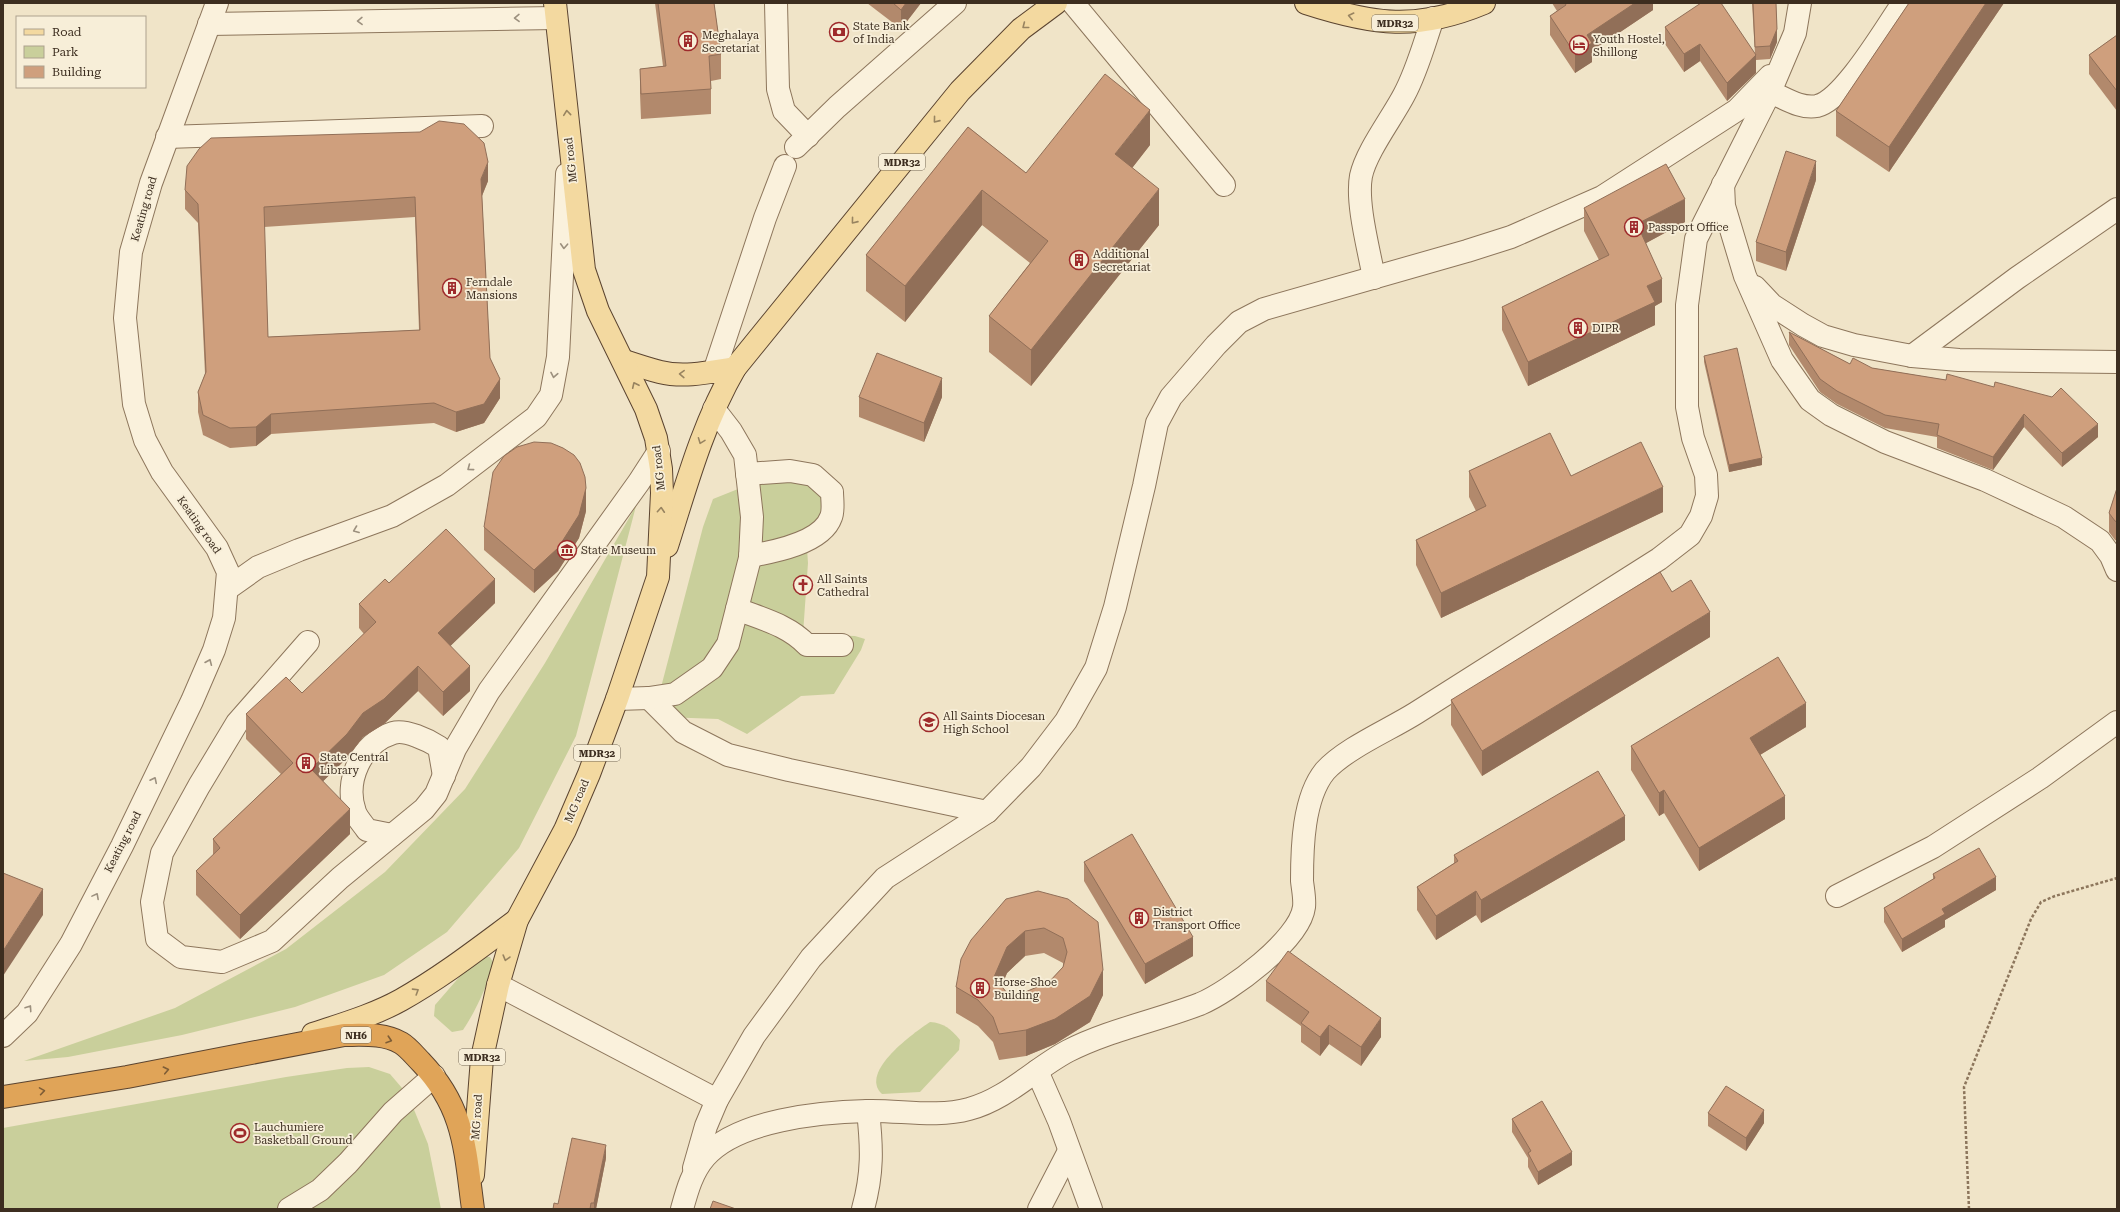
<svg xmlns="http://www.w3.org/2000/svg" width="2120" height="1212" font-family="'Roboto Serif',serif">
  <rect width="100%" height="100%" fill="#f0e4c8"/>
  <g fill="#c9cf9b">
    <polygon points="763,479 818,484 829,520 806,534 808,563 803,634 855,636 865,639 861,650 834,694 801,696 747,734 718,719 664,717 654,714 703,527 713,499"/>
    <polygon points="636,506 576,736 519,848 447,932 384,975 295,1007 182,1035 68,1057 24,1061 175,1008 286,949 385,872 465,789 545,663"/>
    <path d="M482,956L490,957L494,964C486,987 477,1009 463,1030L452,1032L434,1016L435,1005L468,967Z"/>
    <path d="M930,1022C944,1023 951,1029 960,1040L959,1050L920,1092L882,1094C858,1072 915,1032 930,1022Z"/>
    <polygon points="369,1067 390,1074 408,1095 428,1144 441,1209 3,1209 3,1128 286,1077 347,1068"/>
  </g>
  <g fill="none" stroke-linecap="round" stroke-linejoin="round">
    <g stroke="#8d765c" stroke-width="24">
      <g id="minor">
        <polyline points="776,3 778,89 784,111 808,136"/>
        <polyline points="1073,3 1224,185"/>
        <polyline points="209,24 556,18"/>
        <path d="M1770,92C1785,98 1800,109 1817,106C1844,100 1886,27 1903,3"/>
        <polyline points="167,137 482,126"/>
        <polyline points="796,147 837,107 955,3"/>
        <polyline points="1723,184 1724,206 1745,276 1782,360 1810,400 1831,415 1885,442 1985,480 2064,517 2100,541 2111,556 2117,570"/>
        <path d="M1374,278C1369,250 1356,203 1361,176C1366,152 1392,118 1404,95C1417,71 1424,44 1433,18"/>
        <polyline points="1755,287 1772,305 1803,325 1823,336 1854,345 1912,356 1959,360 2117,362"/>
        <polyline points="1912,356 2017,278 2117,209"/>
        <polyline points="714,372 765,218 785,166"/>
        <path d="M747,474L790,471L813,475L832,492C832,499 834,510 831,517C822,543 773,552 750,556"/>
        <polyline points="227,589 258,567 299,550 392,516 447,485 536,417 551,395 558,357 567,174"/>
        <path d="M737,609C762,619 788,625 807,645H842"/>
        <polyline points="308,642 237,723 199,786 162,853 152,902 157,939 181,957 222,962 272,941 340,878 424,809 436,794 455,749 489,691 639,482 659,451"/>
        <polyline points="649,698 683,732 728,755 789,770 987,812"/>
        <polyline points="617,699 649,698 675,694 712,668 728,644 750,558 752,517 745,455 731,431 714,409"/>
        <path d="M392,835L367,830C363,824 357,818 355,812C344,781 361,743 393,733C405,729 428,740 439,747L444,776"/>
        <polyline points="1837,896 1933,847 2040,778 2117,722"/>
        <polyline points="498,985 717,1100"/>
        <polyline points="3,1036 27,1013 71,944 122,846 192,701 214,650 224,618 228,572 217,548 162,472 145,440 134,404 125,318 131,252 151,183 217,3"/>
        <polyline points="1037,1071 1059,1121 1091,1209"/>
        <polyline points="694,1168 706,1126 717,1100 754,1036 811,958 885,878 987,812 1031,767 1066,721 1096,668 1115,607 1144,486 1157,423 1171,397 1216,345 1239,322 1264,309 1467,251 1511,237 1602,197 1737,110 1770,76"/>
        <polyline points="289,1209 320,1190 348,1163 393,1112 434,1076"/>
        <path d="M682,1209C687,1191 692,1172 705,1157C737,1120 821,1112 867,1111C900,1110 937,1118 969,1109C1007,1099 1034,1069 1068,1051C1109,1030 1156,1021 1200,1004C1229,992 1300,940 1304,907C1305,899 1303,890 1302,881C1302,848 1303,798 1325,771C1346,748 1389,730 1416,713C1497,662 1578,611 1659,559L1690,535L1701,516L1707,496L1706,475L1693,438L1687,407V305L1696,239L1770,92L1795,33L1800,3"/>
        <path d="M863,1209C873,1173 872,1147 868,1111"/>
        <polyline points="1039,1209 1069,1151"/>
      </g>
    </g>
    <g stroke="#5b4430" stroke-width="24">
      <g id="major">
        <path d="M1306,3C1374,25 1417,31 1484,3"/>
        <path d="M624,361C636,365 648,369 660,372C685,378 710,372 735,368"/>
        <path d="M667,546C686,486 703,423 735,368L960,91L1021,29L1056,3"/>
        <path d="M313,1034C343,1024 374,1015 401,1000C442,977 479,948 517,920"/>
        <polyline points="473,1175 482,1058 498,985 517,920 565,830 589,774 617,699 658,577 662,493 661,469 656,438 646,409 598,311 584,270 555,3"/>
      </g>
    </g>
    <g stroke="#5b4430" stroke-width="24">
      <path id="highway" d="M3,1097L127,1077L344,1035C363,1035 384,1033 401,1043C408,1047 415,1056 421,1062C465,1108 465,1150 473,1209"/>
    </g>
    <polyline stroke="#8d765c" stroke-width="2.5" stroke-dasharray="3 2" stroke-linecap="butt" points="1969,1209 1964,1087 2031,919 2041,902 2055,896 2117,878"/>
    <use href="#minor" stroke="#faf1dc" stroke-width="22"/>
    <use href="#major" stroke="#f3d9a0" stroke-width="22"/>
    <use href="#highway" stroke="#e0a458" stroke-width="22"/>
  </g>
  <g fill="#b2896c" fill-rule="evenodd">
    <polygon points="655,3 714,3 721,54 721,79 711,81 711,114 641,119 640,94 640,69 663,66"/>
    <polygon points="867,3 921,3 901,29"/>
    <polygon points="1552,3 1653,3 1653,10 1592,51 1592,62 1575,73 1550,35 1550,16 1557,11"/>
    <polygon points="1752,3 1776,3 1777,42 1770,59 1756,60 1756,73 1727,101 1700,61 1684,72 1665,44 1665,27 1755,54"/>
    <polygon points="1909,3 2004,3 1889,172 1836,136 1836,111"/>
    <polygon points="2117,35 2117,111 2089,74 2089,55"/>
    <polygon points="968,127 1026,173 1150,145 1132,168 1159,225 1031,386 989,352 989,316 1030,263 982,225 905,322 866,291 866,255"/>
    <path d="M420,132L488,181L482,196L490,358L500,398L484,423L456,432L434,423L271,434L256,446L230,448L203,435L198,412V392L205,374L198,223L185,209V190ZM415,217L419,330L268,337L264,227Z"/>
    <polygon points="1816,180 1786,271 1756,261 1756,242"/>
    <polygon points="1584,208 1685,222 1646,243 1662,302 1655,306 1655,325 1528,386 1502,330 1502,307 1599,260 1584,231"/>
    <polygon points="1789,332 1850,364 1872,368 1946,380 2098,437 2062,467 2024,427 1993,470 1937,448 1937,437 1885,428 1837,404 1820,392 1789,345"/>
    <polygon points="1704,356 1762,465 1729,472 1704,362"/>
    <polygon points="859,397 942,397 924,442 859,417"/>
    <polygon points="1469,471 1571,476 1663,512 1441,618 1416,565 1416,540 1476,511 1469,497"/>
    <polygon points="2117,488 2117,541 2115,540 2109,532 2109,513"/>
    <polygon points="586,511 579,538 558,571 534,593 484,550 484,527"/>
    <polygon points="389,583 495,603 450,646 470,691 443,716 418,691 384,724 363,737 347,758 323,781 350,834 240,939 196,895 196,871 213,855 213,839 281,774 246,739 246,714 302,693 364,634 359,628 359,604"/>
    <polygon points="1672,592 1710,637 1482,776 1451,725 1451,700"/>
    <polygon points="1806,727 1760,755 1785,819 1699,871 1664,813 1659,816 1631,770 1631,746"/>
    <polygon points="1625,840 1481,923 1476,915 1436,940 1417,910 1417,887 1454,863 1454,855"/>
    <polygon points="1084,862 1193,956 1145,984 1084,881"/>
    <polygon points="1933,874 1996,890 1945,920 1945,927 1902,952 1884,922 1884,908 1933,879"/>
    <path d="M1038,891L1103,995L1090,1022L1055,1044L1026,1056L999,1060L993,1042L978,1026L956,1013V987ZM1044,953L1063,963V967L1049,982L1011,998L1002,986L1007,973L1025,956Z"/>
    <polygon points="1266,981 1381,1037 1361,1066 1329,1044 1320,1056 1301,1042 1301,1026 1266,1001"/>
    <polygon points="1708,1113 1764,1123 1746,1151 1708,1126"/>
    <polygon points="1512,1119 1572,1165 1538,1185 1528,1167 1528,1158 1512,1132"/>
    <polygon points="606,1158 596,1209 553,1209 558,1204"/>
  </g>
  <g fill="#916f58">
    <polygon points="906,3 921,3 901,29 901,10"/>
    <polygon points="1635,3 1653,3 1653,10 1592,51 1592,62 1575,73 1575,54 1587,35"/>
    <polygon points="1986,3 2004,3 1889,172 1889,147"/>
    <polygon points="1777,29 1777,42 1770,59 1770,46"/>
    <polygon points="1700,44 1700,61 1684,72 1684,54"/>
    <polygon points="1756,55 1756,73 1727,101 1727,83"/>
    <polygon points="1150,110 1150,145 1115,190 1115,154"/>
    <polygon points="1816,161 1816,180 1786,271 1786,252"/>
    <polygon points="488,162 488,181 481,198 481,179"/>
    <polygon points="1159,189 1159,225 1031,386 1031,350"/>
    <polygon points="982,190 982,225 905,322 905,286"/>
    <polygon points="1685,199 1685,222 1637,248 1637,224"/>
    <polygon points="1662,279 1662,302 1655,306 1655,325 1528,386 1528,362 1647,286"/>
    <polygon points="942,378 942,397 924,442 924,423"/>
    <polygon points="500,379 500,398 484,423 456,432 456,412"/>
    <polygon points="271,414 271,434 256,446 256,427"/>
    <polygon points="2024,414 2024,427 1993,470 1993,457"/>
    <polygon points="2098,424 2098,437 2062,467 2062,453"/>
    <polygon points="1762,458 1762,465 1729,472 1729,465"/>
    <polygon points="1663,487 1663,512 1441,618 1441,593"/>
    <polygon points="586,488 586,511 579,538 558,571 534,593 534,570"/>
    <polygon points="495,579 495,603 438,658 438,633"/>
    <polygon points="1710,612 1710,637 1482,776 1482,751"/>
    <polygon points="418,666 418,691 384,724 363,737 347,758 311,793 311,769 363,713"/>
    <polygon points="470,666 470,691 443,716 443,692"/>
    <polygon points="1806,703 1806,727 1750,761 1750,738"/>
    <polygon points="1664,790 1664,813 1659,816 1659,793"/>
    <polygon points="1785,796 1785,819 1699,871 1699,848"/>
    <polygon points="350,809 350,834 240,939 240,915"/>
    <polygon points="1625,816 1625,840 1481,923 1481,900"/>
    <polygon points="1996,877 1996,890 1945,920 1945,927 1902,952 1902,939 1942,909"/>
    <polygon points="43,889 43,915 3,976 3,951"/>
    <polygon points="1476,891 1476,915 1436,940 1436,916"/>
    <polygon points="1025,931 1025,956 1007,973 994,1002 994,977 1007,947"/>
    <polygon points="1193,937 1193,956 1145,984 1145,964"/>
    <polygon points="1103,970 1103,995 1090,1022 1055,1044 1026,1056 1026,1030"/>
    <polygon points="1381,1018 1381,1037 1361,1066 1361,1047"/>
    <polygon points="1329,1025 1329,1044 1320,1056 1320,1037"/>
    <polygon points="1764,1110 1764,1123 1746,1151 1746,1138"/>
    <polygon points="606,1145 606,1158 596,1209 594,1209 594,1203"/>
    <polygon points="1572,1152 1572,1165 1538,1185 1538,1172"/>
  </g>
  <g fill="#cf9f7d" stroke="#916f58" fill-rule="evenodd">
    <polygon points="658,3 714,3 721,54 709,56 711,89 641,94 640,69 666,66"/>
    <polygon points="893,3 906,3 901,10"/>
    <polygon points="1565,3 1635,3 1587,35 1592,43 1575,54 1550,16 1566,5"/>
    <polygon points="1701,3 1721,3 1756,55 1727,83 1700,44 1684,54 1665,27"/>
    <polygon points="1753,3 1776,3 1777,29 1770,46 1755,47"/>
    <polygon points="1909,3 1986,3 1889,147 1836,111"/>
    <polygon points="2117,35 2117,91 2089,55"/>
    <polygon points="1105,74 1150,110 1115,154 1159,189 1031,350 989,316 1048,241 982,190 905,286 866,255 968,127 1026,173"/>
    <path d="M439,121L464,124L484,143L488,162L481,179L490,358L500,379L484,404L456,412L434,403L271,414L256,427L230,428L203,415L198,392L206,372L198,204L185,190L187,166L199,149L211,138L420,132ZM415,197L420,330L268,337L264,207Z"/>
    <polygon points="1786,151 1816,161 1786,252 1756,242"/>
    <polygon points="1666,164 1685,199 1637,224 1662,279 1647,286 1655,302 1528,362 1502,307 1609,255 1584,208"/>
    <polygon points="1789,332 1850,364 1853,358 1872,368 1946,380 1947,374 1994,387 1995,382 2052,397 2061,388 2098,424 2062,453 2024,414 1993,457 1937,435 1939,424 1885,415 1837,391 1820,379"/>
    <polygon points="1737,348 1762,458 1729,465 1704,356"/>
    <polygon points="877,353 942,378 924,423 859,397"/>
    <polygon points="1550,433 1571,476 1641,442 1663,487 1441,593 1416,540 1486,506 1469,471"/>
    <polygon points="534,442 551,443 563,448 574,455 580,463 585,477 586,488 579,515 558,548 534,570 484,527 493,472 504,456 517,447"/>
    <polygon points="2117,488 2117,522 2115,521 2109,513"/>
    <polygon points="446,529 495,579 438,633 470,666 443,692 418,666 384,699 363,713 347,734 311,769 350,809 240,915 196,871 220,848 213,839 293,763 246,714 286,677 302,693 376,622 359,604 385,579 389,583"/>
    <polygon points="1660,572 1672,592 1691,580 1710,612 1482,751 1451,700"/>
    <polygon points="1778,657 1806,703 1750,738 1785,796 1699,848 1664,790 1659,793 1631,746"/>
    <polygon points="1598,771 1625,816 1481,900 1476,891 1436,916 1417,887 1458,861 1454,855"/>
    <polygon points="1132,834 1193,937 1145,964 1084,862"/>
    <polygon points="1979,848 1996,877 1942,909 1945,914 1902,939 1884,908 1935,878 1933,874"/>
    <polygon points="3,873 43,889 3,951"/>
    <path d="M1038,891L1068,899L1098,922L1103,970L1090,996L1055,1019L1026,1030L999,1034L993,1017L978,1000L956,987L961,959L971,940L1006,899ZM1044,928L1063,938L1067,952L1063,967L1049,982L1011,998L994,977L1007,947L1025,931Z"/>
    <polygon points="1288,951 1381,1018 1361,1047 1329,1025 1320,1037 1301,1023 1309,1012 1266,981"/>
    <polygon points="1726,1086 1764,1110 1746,1138 1708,1113"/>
    <polygon points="1542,1101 1572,1152 1538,1172 1528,1153 1531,1151 1512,1119"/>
    <polygon points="572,1138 606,1145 594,1203 591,1203 590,1209 553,1209 554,1203 558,1204"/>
    <polygon points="713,1201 736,1209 710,1209"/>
  </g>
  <defs><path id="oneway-chevron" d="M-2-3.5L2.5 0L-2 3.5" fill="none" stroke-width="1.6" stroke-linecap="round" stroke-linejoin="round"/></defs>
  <g stroke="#988460">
    <use href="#oneway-chevron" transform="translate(1351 16) rotate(-167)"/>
    <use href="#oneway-chevron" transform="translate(1025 26) rotate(142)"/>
    <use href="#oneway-chevron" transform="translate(567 113) rotate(-96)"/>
    <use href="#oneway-chevron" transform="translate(936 120) rotate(129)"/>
    <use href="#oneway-chevron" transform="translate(854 221) rotate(129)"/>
    <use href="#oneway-chevron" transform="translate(682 374) rotate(-178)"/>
    <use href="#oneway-chevron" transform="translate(635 385) rotate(-115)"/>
    <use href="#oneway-chevron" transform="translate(701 441) rotate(111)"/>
    <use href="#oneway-chevron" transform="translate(661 510) rotate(-86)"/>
    <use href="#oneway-chevron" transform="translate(506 958) rotate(106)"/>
    <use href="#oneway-chevron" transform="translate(416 991) rotate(-32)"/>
  </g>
  <g stroke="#9c907e">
    <use href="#oneway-chevron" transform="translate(517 18) rotate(179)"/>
    <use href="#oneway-chevron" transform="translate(360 21) rotate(179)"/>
    <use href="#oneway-chevron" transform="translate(564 246) rotate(93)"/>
    <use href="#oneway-chevron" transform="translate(554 375) rotate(101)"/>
    <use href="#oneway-chevron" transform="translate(470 468) rotate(143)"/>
    <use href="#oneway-chevron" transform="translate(356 530) rotate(159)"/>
    <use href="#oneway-chevron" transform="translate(209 662) rotate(-67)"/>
    <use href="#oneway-chevron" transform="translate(154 780) rotate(-64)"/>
    <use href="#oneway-chevron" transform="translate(96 896) rotate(-62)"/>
    <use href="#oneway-chevron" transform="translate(29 1008) rotate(-56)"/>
  </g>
  <g stroke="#7e5d36">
    <use href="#oneway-chevron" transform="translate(389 1040) rotate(18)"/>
    <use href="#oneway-chevron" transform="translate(166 1070) rotate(-12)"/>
    <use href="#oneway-chevron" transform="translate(42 1091) rotate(-9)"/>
  </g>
  <defs>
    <g id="bank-ring" transform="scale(1)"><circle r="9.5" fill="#f7eed8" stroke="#9e2a2b" stroke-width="1.5"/><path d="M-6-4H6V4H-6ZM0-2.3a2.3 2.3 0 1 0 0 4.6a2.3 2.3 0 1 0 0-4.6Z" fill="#9e2a2b"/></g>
    <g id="building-ring" transform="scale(1)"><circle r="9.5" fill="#f7eed8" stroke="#9e2a2b" stroke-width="1.5"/><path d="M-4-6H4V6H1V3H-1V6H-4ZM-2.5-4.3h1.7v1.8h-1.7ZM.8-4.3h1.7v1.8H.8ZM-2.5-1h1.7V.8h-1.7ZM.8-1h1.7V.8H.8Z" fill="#9e2a2b"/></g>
    <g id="hotel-ring" transform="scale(1)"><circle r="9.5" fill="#f7eed8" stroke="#9e2a2b" stroke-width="1.5"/><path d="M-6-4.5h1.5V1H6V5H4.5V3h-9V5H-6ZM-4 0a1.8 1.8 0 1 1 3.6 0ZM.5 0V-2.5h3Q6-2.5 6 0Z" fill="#9e2a2b"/></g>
    <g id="museum-ring" transform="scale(1)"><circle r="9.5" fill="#f7eed8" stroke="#9e2a2b" stroke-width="1.5"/><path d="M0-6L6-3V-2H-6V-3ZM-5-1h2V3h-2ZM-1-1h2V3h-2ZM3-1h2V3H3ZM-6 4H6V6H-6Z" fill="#9e2a2b"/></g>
    <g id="church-ring" transform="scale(1)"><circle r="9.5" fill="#f7eed8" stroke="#9e2a2b" stroke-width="1.5"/><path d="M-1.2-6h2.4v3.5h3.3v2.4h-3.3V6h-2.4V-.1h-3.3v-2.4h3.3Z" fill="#9e2a2b"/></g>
    <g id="school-ring" transform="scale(1)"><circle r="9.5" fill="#f7eed8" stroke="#9e2a2b" stroke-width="1.5"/><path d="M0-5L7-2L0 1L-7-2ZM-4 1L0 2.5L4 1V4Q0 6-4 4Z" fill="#9e2a2b"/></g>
    <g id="stadium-ring" transform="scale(1)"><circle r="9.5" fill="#f7eed8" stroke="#9e2a2b" stroke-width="1.5"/><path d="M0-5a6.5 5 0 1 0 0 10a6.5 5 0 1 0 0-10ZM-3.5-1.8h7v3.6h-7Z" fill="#9e2a2b"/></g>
  </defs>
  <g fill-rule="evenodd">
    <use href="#bank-ring" x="839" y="32"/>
    <use href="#building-ring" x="688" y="41"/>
    <use href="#hotel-ring" x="1579" y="45"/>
    <use href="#building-ring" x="1634" y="227"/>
    <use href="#building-ring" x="1079" y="260"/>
    <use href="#building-ring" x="452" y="288"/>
    <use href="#building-ring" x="1578" y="328"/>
    <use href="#museum-ring" x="567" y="550"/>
    <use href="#church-ring" x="803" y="585"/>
    <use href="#school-ring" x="929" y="722"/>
    <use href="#building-ring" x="306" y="763"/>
    <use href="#building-ring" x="1139" y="918"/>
    <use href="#building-ring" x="980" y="988"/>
    <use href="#stadium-ring" x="240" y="1133"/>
  </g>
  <g text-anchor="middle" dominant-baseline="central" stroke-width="3.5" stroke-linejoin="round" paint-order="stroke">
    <g fill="#f7eed8" stroke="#756857" stroke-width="1">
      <rect x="1372" y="15" width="46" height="16" rx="3"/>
      <rect x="879" y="154" width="46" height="16" rx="3"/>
      <rect x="574" y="745" width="46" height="16" rx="3"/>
      <rect x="341" y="1027" width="30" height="16" rx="3"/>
      <rect x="459" y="1049" width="46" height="16" rx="3"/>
    </g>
    <g font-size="10" font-weight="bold" fill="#3d2e20">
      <text x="1395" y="23">MDR32</text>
      <text x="902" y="162">MDR32</text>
      <text x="597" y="753">MDR32</text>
      <text x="356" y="1035">NH6</text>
      <text x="482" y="1057">MDR32</text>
    </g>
    <g font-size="11" fill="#3d2e20" stroke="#f7eed8" text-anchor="start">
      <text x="853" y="26">State Bank<tspan x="853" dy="13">of India</tspan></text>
      <text x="702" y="35">Meghalaya<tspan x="702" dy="13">Secretariat</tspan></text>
      <text x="1593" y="39">Youth Hostel,<tspan x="1593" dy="13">Shillong</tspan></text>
      <text x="1648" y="227">Passport Office</text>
      <text x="1093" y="254">Additional<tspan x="1093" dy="13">Secretariat</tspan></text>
      <text x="466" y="282">Ferndale<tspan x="466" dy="13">Mansions</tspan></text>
      <text x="1592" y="328">DIPR</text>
      <text x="581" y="550">State Museum</text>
      <text x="817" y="579">All Saints<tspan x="817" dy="13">Cathedral</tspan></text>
      <text x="943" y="716">All Saints Diocesan<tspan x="943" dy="13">High School</tspan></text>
      <text x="320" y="757">State Central<tspan x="320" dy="13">Library</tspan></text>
      <text x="1153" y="912">District<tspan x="1153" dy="13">Transport Office</tspan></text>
      <text x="994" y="982">Horse-Shoe<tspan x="994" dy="13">Building</tspan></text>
      <text x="254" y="1127">Lauchumiere<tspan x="254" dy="13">Basketball Ground</tspan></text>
    </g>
    <g font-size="11" fill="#3d2e20" stroke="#f7eed8">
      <text transform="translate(571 160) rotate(-96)">MG road</text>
      <text transform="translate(144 209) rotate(-74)">Keating road</text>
      <text transform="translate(659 468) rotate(-96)">MG road</text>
      <text transform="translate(199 525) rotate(55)">Keating road</text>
      <text transform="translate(577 801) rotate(-67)">MG road</text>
      <text transform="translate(123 842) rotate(-63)">Keating road</text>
      <text transform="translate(477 1117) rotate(-86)">MG road</text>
    </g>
  </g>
  <rect width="2120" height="1212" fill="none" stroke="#3d2e20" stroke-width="8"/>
  <rect x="16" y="16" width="130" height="72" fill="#f7eed8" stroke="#ada18e"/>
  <rect x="24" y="29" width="20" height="6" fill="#f3d9a0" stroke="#ada18e"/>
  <text x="52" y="36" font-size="12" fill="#3d2e20">Road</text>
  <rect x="24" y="46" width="20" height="12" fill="#c9cf9b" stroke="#ada18e"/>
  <text x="52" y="56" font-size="12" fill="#3d2e20">Park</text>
  <rect x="24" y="66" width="20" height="12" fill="#cf9f7d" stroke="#ada18e"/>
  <text x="52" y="76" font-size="12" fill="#3d2e20">Building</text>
</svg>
